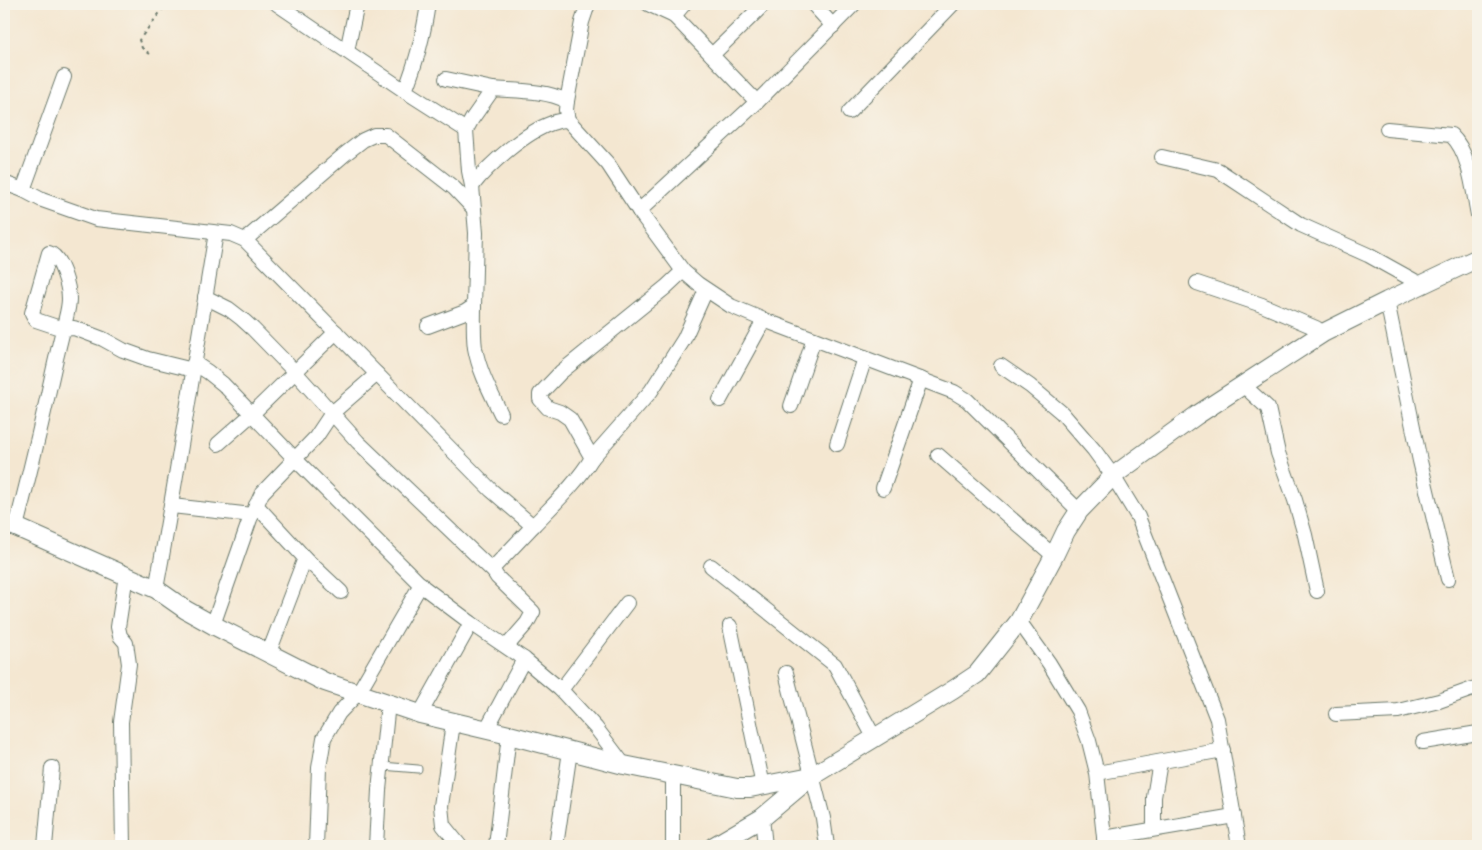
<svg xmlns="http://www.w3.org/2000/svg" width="1482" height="850" font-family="'Gochi Hand',sans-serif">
  <rect width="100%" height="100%" fill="#f7f3e8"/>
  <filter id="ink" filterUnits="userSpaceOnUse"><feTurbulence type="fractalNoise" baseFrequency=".02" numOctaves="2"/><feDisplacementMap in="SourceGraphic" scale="10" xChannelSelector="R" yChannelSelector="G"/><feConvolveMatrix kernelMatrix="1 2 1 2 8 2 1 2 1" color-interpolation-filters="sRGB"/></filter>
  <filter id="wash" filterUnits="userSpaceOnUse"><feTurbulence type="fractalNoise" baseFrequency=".0096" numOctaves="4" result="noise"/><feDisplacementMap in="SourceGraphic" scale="20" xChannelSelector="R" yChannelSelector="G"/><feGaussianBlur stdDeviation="1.12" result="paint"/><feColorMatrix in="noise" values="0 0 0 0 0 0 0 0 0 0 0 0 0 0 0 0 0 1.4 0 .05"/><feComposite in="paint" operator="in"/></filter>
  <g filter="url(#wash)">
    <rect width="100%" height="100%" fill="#f4e7d1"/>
  </g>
  <g filter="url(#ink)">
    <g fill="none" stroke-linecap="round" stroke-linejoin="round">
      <g stroke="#6a786b" stroke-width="9">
        <polyline id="service" points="382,766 418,769"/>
      </g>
      <g stroke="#6a786b" stroke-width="16">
        <g id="minor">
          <polyline points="277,4 405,91"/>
          <path d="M428,4C423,37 417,60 405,91L466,130"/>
          <polyline points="588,4 582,22 567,101 566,110 568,120 608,164 639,211 683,271 698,284 731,306 764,320 954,392 967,400 1079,511"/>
          <polyline points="648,4 674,16 757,102 854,4"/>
          <polyline points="813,4 833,26"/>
          <polyline points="674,16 684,4"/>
          <polyline points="347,51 357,4"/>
          <polyline points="712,55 764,4"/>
          <polyline points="64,77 23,190 42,200 96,219 231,234 245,240 491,490 533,526 494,567 494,572 497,577 533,612 527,623 507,646"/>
          <polyline points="446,79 493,89"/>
          <polyline points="849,112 953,4"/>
          <path d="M1387,129L1451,135C1470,153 1473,190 1478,215"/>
          <polyline points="1162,157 1218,170 1301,225 1368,255 1422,285"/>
          <polyline points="4,183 23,190"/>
          <path d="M472,186C489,164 526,132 552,123C557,121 563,120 568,120"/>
          <polyline points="639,211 757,102"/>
          <polyline points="245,240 345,154 363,140 374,135 386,135 454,188 474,209"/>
          <polyline points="1197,283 1262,305 1316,328 1323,333"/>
          <polyline points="205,297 229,309 242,319 253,329 295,372 358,442 494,572"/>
          <polyline points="1387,301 1420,461 1448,579"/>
          <path d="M474,306C474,320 473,334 475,348C479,371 491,393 501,414"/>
          <path d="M428,326L465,312L474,306L476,233L472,186L469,171L466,130L472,119L493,89C517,91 545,90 567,101"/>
          <polyline points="194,363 208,372 223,384 295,459 423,587 471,623 524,659 561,690 596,728 624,765"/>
          <polyline points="1001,366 1030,386 1062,413 1094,450 1113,476 1138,517 1217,719 1239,846"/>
          <polyline points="1243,385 1268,408 1278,453 1295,500 1305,535 1317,591"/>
          <polyline points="720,400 764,320"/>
          <polyline points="791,406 814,339"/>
          <polyline points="218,444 252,414 336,332"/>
          <polyline points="837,444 865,358"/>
          <polyline points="938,455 1054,556"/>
          <polyline points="592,458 651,391 684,339 706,290"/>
          <polyline points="883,488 921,379"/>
          <polyline points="256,505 305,558 341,592"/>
          <polyline points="172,506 252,515"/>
          <path d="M533,526C554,504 576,484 592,458L570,419L560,412L548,408L540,399V394L561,372L666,287L683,271"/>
          <path d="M16,527C30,472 43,418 55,363C58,350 61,338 64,326C66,317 69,308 69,299C69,287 61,256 49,253L32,313L36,320L63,329L74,328L103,339L123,350L148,359L193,370"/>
          <polyline points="711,566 835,665 875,739"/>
          <path d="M156,589C178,471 196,351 216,233"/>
          <polyline points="1019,621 1049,663 1078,711 1089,741 1097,773 1105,846"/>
          <polyline points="213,625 250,519 262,493 316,437 332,413 377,374"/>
          <polyline points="730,626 763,786"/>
          <polyline points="268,655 305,558"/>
          <polyline points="786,673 823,818 827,846"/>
          <polyline points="561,690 627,603"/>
          <polyline points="420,714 471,623"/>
          <polyline points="1336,714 1398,711 1439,701 1478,687"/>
          <polyline points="453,723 441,806 443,825 460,846"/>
          <polyline points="486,730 524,659"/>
          <polyline points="1423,742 1478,733"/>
          <polyline points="1097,773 1223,750"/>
          <polyline points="762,818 765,846"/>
          <polyline points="1154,829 1154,797 1160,762"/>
          <polyline points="1104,838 1234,816"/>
          <polyline points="45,846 52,768"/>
          <polyline points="123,846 121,722 129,664 126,643 120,636 118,627 126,575"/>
          <polyline points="316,846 319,768 324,738 339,713 358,693 421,584"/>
          <polyline points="376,846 379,790 388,703"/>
          <polyline points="496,846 509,735"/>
          <polyline points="556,846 570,751"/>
          <polyline points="673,846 673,776"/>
        </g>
      </g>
      <g stroke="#6a786b" stroke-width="20">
        <g id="tertiary">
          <polyline points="4,523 16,527 156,589 186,610 213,625 325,682 420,714 509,735 624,765 737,788 750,788 811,776"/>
          <polyline points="714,846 762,818 812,776 953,690 977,674 1019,621 1054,556 1066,531 1079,511 1113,476 1197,415 1323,333 1387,301 1478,258"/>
        </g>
      </g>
      <polyline stroke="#6a786b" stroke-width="2" stroke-dasharray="4 4" stroke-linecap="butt" points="150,54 142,48 139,40 165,6 166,4"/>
      <use href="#service" stroke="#fff" stroke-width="7"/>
      <use href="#minor" stroke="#fff" stroke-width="14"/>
      <use href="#tertiary" stroke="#fff" stroke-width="18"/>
    </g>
  </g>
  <rect width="1482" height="850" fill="none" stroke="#f7f3e8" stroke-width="20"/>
</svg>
